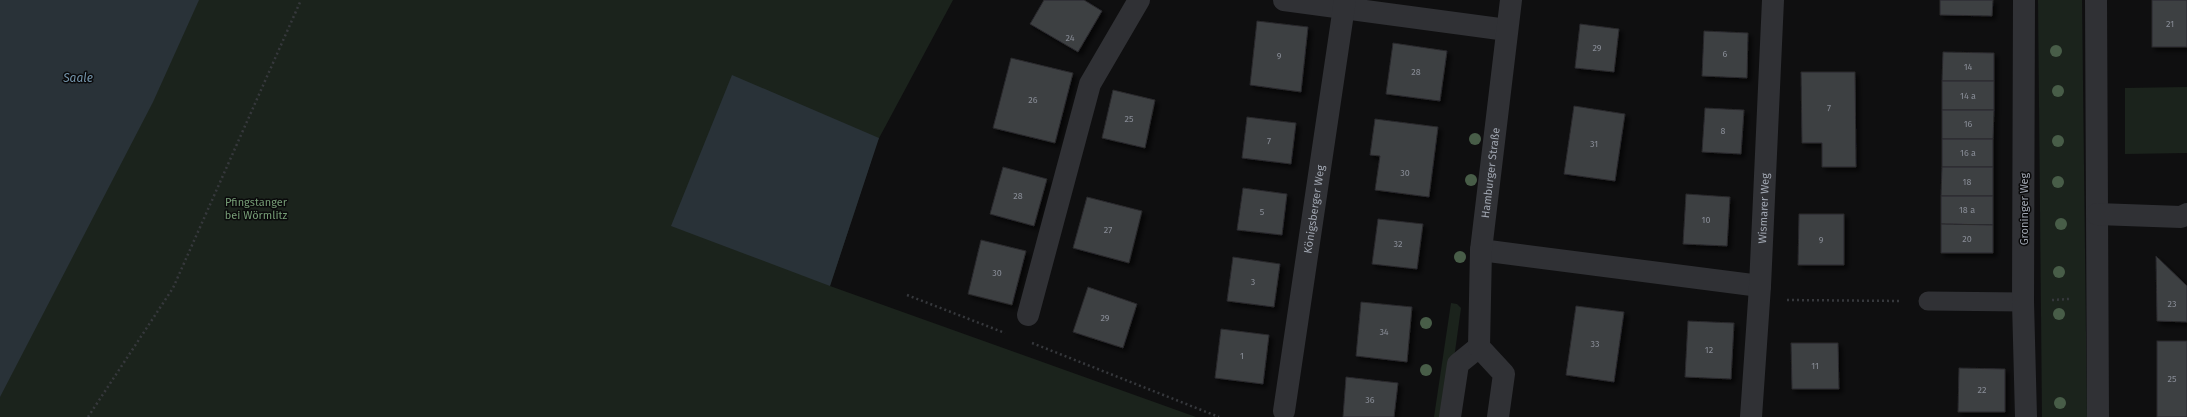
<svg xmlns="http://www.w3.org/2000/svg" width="2187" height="417" font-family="'Fira Sans',sans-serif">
  <defs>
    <filter id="shadow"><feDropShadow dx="3.5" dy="3.5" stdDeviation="2" flood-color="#0009"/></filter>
  </defs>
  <rect width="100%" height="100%" fill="#0f0f10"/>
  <g fill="#1b231c">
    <polygon points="0,0 953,0 878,140 830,286 1196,417 0,417"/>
    <polygon points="2038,0 2082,0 2087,417 2042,417"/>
    <polygon points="2187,87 2187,153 2125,154 2125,88"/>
    <polygon points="1451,303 1457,304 1461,308 1446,417 1434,417"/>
  </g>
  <g fill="#293238">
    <polygon points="0,0 199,0 153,102 0,397"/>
    <polygon points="732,75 879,138 830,286 671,226"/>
  </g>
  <g fill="#3e3f43" stroke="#29292c" filter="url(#shadow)">
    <polygon points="1044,0 1084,0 1102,11 1078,52 1030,24"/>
    <polygon points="1940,0 1993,0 1992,16 1940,15"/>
    <rect x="2152" y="0" width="35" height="47"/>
    <polygon points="1257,21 1308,27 1301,92 1250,85"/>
    <polygon points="1580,24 1619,29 1614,72 1575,68"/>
    <polygon points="1704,31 1748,33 1747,78 1702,76"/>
    <polygon points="1393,43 1447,51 1440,101 1386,94"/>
    <polygon points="1943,52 1994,53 1994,81 1942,81"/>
    <polygon points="1011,58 1073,73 1055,143 993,128"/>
    <polygon points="1801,72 1855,72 1856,167 1822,167 1822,143 1802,143"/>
    <rect x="1942" y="81" width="52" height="29"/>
    <polygon points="1113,90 1155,100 1145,148 1102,138"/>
    <polygon points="1574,106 1625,114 1615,181 1564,174"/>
    <polygon points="1705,108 1744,110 1741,154 1702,152"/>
    <polygon points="1942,110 1994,110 1993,139 1942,139"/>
    <polygon points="1247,117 1296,123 1291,164 1242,158"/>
    <polygon points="1375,119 1438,127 1429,197 1375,190 1380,156 1370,155"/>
    <rect x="1942" y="139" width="51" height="28"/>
    <polygon points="1003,167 1047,179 1034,226 990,214"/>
    <polygon points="1942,167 1993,167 1993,196 1941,196"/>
    <polygon points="1243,188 1287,194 1282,235 1237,230"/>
    <polygon points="1686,194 1730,197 1727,246 1683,244"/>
    <polygon points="1941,196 1993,196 1993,225 1941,224"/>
    <polygon points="1087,197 1142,211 1129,263 1073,248"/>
    <polygon points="1799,214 1844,214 1844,265 1798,265"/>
    <polygon points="1378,219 1423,224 1417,269 1372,264"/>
    <polygon points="1941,224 1993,225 1993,253 1941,253"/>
    <polygon points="981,240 1026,251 1012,305 968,294"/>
    <polygon points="2156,256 2187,286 2187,322 2157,321"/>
    <polygon points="1233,257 1280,264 1274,307 1227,301"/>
    <polygon points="1088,287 1137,304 1123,348 1073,332"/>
    <polygon points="1361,302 1412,307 1407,362 1356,356"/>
    <polygon points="1576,306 1624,312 1614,382 1566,375"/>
    <polygon points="1688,321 1734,323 1731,379 1685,377"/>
    <polygon points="1221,329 1269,335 1263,384 1215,378"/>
    <rect x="2157" y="341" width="30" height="76"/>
    <polygon points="1791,343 1838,343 1839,389 1792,389"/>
    <polygon points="1959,368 2005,369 2005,412 1958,412"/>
    <polygon points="1346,377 1398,383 1394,417 1343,417"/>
  </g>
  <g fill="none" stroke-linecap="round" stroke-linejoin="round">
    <g stroke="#36383c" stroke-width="2.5" stroke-dasharray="2 3" stroke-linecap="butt">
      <polyline points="907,295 1005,333"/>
      <polyline points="1787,300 1902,301"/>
      <polyline points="2052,300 2069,299"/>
      <polyline points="1032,343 1219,417"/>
      <polyline points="88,417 173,288 301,0"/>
    </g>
    <polyline stroke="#303135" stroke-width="19" points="1928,301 2023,302"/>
    <g stroke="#303135" stroke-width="22">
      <polyline points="1284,0 1507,30"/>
      <polyline points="2024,0 2023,302 2026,417"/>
      <polyline points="2096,0 2098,417"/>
      <polyline points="2097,214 2181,217 2187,214"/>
      <polyline points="1481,250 1760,286"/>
      <polyline points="1028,315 1090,84 1139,0"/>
      <path id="s1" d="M1284,411L1345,0"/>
      <polyline points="1450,417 1458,364 1479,347"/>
      <path id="s2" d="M1498,417L1504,374L1479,347L1481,250L1511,0"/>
      <path id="s3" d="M1751,417L1760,286L1773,0"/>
    </g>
  </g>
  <g fill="#485d48">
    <circle cx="2056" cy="51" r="6"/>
    <circle cx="2058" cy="91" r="6"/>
    <circle cx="1475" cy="139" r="6"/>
    <circle cx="2058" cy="141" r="6"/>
    <circle cx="1471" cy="180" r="6"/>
    <circle cx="2058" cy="182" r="6"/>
    <circle cx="2061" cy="224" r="6"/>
    <circle cx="1460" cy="257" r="6"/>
    <circle cx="2059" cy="272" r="6"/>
    <circle cx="2059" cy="314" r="6"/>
    <circle cx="1426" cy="323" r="6"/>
    <circle cx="1426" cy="370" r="6"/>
    <circle cx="2060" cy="403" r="6"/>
  </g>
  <g text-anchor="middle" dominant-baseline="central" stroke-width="3" stroke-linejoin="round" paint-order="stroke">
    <g font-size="9" fill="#888c96">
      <text x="2170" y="24">21</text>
      <text x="1070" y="38">24</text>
      <text x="1597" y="48">29</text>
      <text x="1725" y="54">6</text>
      <text x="1279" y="56">9</text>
      <text x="1968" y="67">14</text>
      <text x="1416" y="72">28</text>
      <text x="1968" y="96">14 a</text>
      <text x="1033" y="100">26</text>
      <text x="1829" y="108">7</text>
      <text x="1129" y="119">25</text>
      <text x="1968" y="124">16</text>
      <text x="1723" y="131">8</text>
      <text x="1269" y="141">7</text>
      <text x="1594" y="144">31</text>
      <text x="1968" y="153">16 a</text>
      <text x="1405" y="173">30</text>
      <text x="1967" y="182">18</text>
      <text x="1018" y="196">28</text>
      <text x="1967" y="210">18 a</text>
      <text x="1262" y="212">5</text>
      <text x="1706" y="220">10</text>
      <text x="1108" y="230">27</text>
      <text x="1967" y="239">20</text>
      <text x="1821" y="240">9</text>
      <text x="1398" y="244">32</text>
      <text x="997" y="273">30</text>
      <text x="1253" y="282">3</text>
      <text x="2172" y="304">23</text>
      <text x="1105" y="318">29</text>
      <text x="1384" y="332">34</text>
      <text x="1595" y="344">33</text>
      <text x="1709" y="350">12</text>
      <text x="1242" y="356">1</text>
      <text x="1815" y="366">11</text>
      <text x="2172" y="379">25</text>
      <text x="1982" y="390">22</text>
      <text x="1370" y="400">36</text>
    </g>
    <g font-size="11" fill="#a0a6b1" stroke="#0a0a0b">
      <text stroke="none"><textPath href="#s2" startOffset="255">Hamburger Straße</textPath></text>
      <text stroke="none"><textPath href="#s1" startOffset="204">Königsberger Weg</textPath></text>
      <text stroke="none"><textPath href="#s3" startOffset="209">Wismarer Weg</textPath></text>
      <text transform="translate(2024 209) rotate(-90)">Groninger Weg</text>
    </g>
    <g font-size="11" fill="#769d76" stroke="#0a0a0b">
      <text x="256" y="202">Pfingstanger<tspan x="256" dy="13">bei Wörmlitz</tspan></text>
    </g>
    <g font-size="12" font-style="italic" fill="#7596ad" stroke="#0a0a0b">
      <text x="78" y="78">Saale</text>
    </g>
  </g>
</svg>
